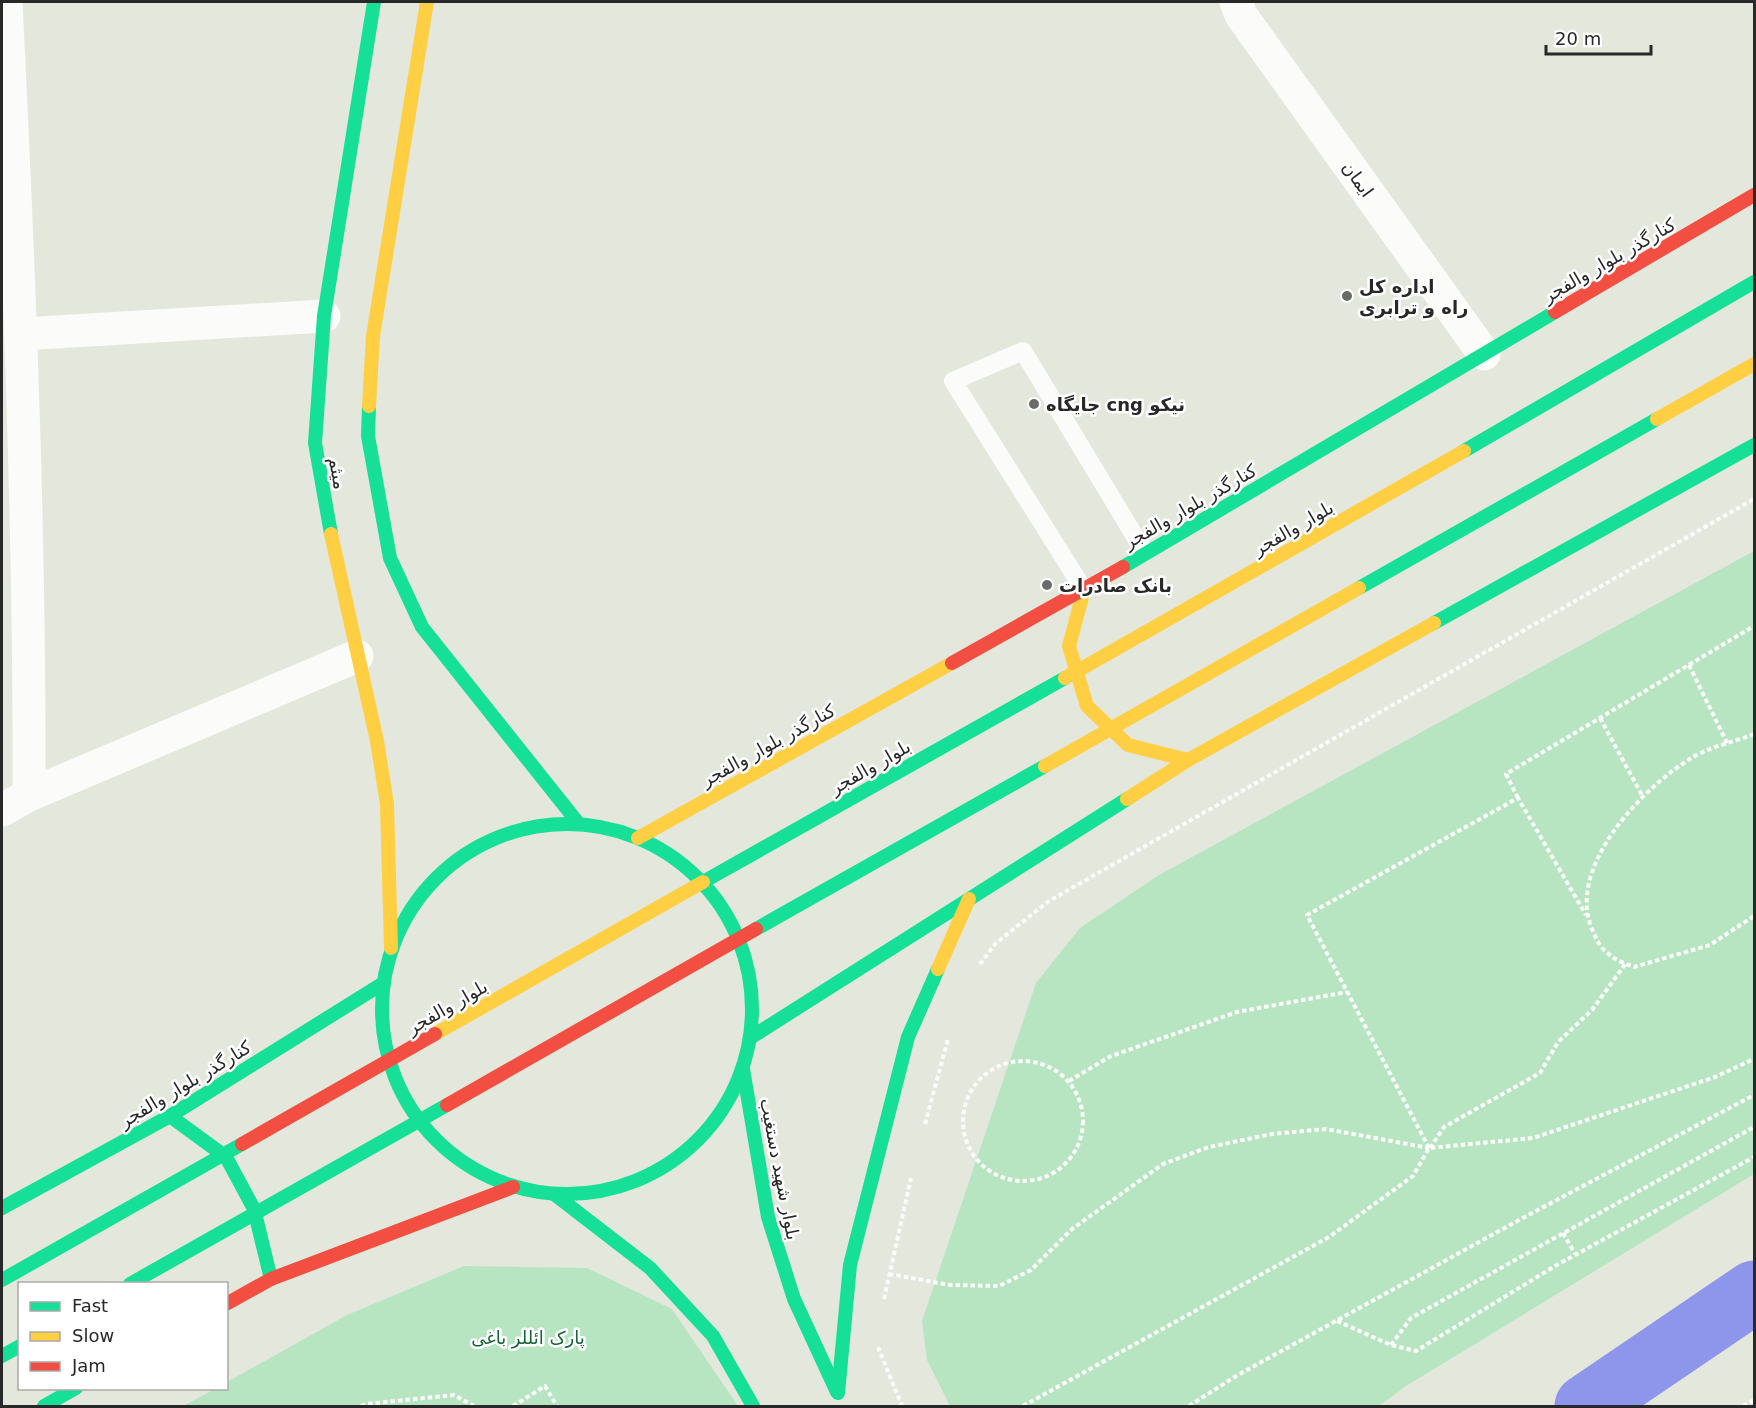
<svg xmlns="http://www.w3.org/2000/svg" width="1756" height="1408" font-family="'DejaVu Sans','Noto Sans Arabic',sans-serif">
  <rect width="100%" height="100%" fill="#e4e7dc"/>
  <g fill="#b7e5c2">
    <polygon points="1754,551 1754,1174 1406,1386 1379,1406 950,1406 927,1360 922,1321 1036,983 1080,928 1159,875"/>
    <polygon points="464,1266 587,1268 672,1309 738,1406 183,1406 215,1389 226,1388 227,1382 347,1315"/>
  </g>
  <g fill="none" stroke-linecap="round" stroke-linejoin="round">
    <polyline stroke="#8d96ea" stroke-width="63" points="1586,1406 1754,1292"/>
    <g stroke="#fbfbfa" stroke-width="4" stroke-dasharray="4.5 3" stroke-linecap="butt">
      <polyline points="1689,665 1728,745"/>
      <polyline points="1600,718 1643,797"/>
      <path d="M1754,734C1734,742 1708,747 1690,759C1641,789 1566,868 1592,929C1596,939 1601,949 1610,955C1616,961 1627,964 1634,967L1710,945L1754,916"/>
      <polyline points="1518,798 1506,774 1754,626"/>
      <polyline points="980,964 996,943 1049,901 1754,499"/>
      <circle cx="1023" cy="1121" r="60"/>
      <polyline points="1069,1081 1111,1056 1237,1012 1347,992"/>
      <polyline points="925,1124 948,1039"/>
      <polyline points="1429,1148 1307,915 1518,798 1586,915"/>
      <polyline points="1430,1148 1444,1127 1540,1073 1558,1042 1592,1010 1626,963"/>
      <polyline points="1563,1233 1575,1254"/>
      <polyline points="889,1274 950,1285 999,1286 1031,1270 1072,1229 1163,1164 1209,1147 1272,1134 1326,1129 1429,1148"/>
      <polyline points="884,1299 911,1178"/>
      <polyline points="1337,1321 1391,1345 1416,1351 1555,1266 1754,1157"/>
      <polyline points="1391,1345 1411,1318 1754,1127"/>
      <polyline points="878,1347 902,1406"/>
      <polyline points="361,1406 366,1404 454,1395 474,1406"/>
      <polyline points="513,1406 545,1386 557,1406"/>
      <polyline points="1023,1406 1329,1237 1413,1176 1429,1148 1533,1138 1715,1077 1754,1059"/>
      <polyline points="1189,1406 1236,1376 1519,1220 1754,1095"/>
      <polyline points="1743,1406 1754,1400"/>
    </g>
    <polyline stroke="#fbfbfa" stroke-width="18" points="1084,590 953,381 1023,351 1145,553"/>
    <g stroke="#fbfbfa" stroke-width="33">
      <path d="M6,2C19,266 30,530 29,795"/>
      <polyline points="1236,2 1241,15 1484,354"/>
      <polyline points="22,334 324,316"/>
      <polyline points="2,810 29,795 357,656"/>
    </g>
    <g stroke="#16e098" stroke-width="14">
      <polyline points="369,406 368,436 390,558 422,627 579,824"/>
      <polyline points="1464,451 1754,282"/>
      <polyline points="331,534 315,443 324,316 374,2"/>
      <polyline points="1123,567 1555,312"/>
      <polyline points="1359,588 1657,419"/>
      <polyline points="1434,623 1754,445"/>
      <circle cx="567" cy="1009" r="185"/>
      <polyline points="703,882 1065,678"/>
      <polyline points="756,929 1045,766"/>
      <polyline points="750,1038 1127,799"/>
      <polyline points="743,1069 768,1217 794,1299 837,1392"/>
      <polyline points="170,1116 226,1157 254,1209 271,1279"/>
      <polyline points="554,1194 650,1268 713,1336 753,1406"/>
      <polyline points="2,1208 170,1116 382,984"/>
      <polyline points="2,1280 242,1144"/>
      <polyline points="130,1284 447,1105"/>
      <polyline points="2,1356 20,1346"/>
      <polyline points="838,1393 850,1265 908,1037 938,969"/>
      <polyline points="44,1406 76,1388"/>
    </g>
    <g stroke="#ffcf43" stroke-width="14">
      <polyline points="369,406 373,336 427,2"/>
      <polyline points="1657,419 1754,364"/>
      <polyline points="331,534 377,741 387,804 391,948"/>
      <polyline points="1084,590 1069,646 1087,706 1128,745 1188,760"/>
      <polyline points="1065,678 1464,451"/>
      <polyline points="1045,766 1359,588"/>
      <polyline points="1127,799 1188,760 1434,623"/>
      <polyline points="638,838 952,663"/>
      <polyline points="938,969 969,899"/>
      <polyline points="435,1034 703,882"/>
    </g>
    <g stroke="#f24e42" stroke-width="14">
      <polyline points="1555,312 1754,195"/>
      <polyline points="952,663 1123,567"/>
      <polyline points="447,1105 756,929"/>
      <polyline points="242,1144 435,1034"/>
      <polyline points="226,1304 271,1279 513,1187"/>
    </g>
  </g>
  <g fill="#6a6b67" stroke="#fff" stroke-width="2">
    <circle cx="1347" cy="296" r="6"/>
    <circle cx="1034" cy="404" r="6"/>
    <circle cx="1047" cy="585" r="6"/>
  </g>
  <g text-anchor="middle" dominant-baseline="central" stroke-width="5" stroke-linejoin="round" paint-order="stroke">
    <g font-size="18" fill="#282828" stroke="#fff">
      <text transform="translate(1358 179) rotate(54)">ایمان</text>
      <text transform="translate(1609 260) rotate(-30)">کنارگذر بلوار والفجر</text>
      <text transform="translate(338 473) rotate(80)">میثم</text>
      <text transform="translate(1190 506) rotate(-30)">کنارگذر بلوار والفجر</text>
      <text transform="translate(1293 528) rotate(-30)">بلوار والفجر</text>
      <text transform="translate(768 745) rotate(-29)">کنارگذر بلوار والفجر</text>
      <text transform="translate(870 767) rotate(-30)">بلوار والفجر</text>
      <text transform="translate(447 1007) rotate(-30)">بلوار والفجر</text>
      <text transform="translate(185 1084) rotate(-31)">کنارگذر بلوار والفجر</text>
      <text transform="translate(780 1169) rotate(79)">بلوار شهید دستغیب</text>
    </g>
    <g font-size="18" font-weight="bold" fill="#282828" stroke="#fff" text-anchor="start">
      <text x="1359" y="286">اداره کل<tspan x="1359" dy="21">راه و ترابری</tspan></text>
      <text x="1046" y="404">جایگاه cng نیکو</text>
      <text x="1059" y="585">بانک صادرات</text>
    </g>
    <g font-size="18" fill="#18643a" stroke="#fff">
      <text x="528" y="1337">پارک ائللر باغی</text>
    </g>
  </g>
  <rect width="1756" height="1408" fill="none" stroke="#282828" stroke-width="6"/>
  <rect x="18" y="1282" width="210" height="108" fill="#ffffff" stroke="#a9a9a9" stroke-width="1.5"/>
  <rect x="30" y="1302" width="30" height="9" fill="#16e098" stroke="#a9a9a9" stroke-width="1.5"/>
  <text x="72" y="1312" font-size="18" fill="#282828">Fast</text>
  <rect x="30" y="1332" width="30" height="9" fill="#ffcf43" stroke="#a9a9a9" stroke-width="1.5"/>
  <text x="72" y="1342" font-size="18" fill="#282828">Slow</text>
  <rect x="30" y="1362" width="30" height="9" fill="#f24e42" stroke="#a9a9a9" stroke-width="1.5"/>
  <text x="72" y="1372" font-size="18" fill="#282828">Jam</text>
  <path d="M1546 45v9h105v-9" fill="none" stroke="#282828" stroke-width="3"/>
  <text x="1555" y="45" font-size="18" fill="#282828" stroke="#ffffff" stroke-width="4.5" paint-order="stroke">20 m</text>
</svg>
